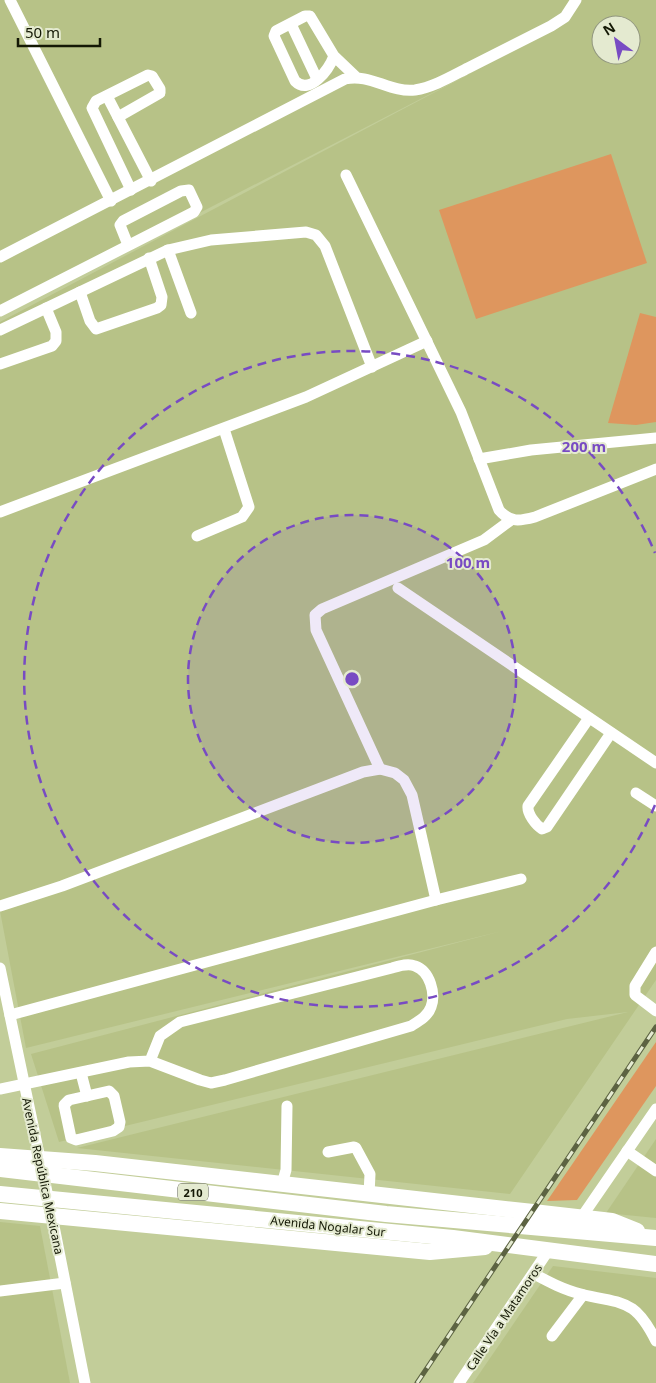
<svg xmlns="http://www.w3.org/2000/svg" width="656" height="1383" font-family="'Noto Sans',sans-serif">
  <rect width="100%" height="100%" fill="#c2cd99"/>
  <g fill="#b7c287" fill-rule="evenodd">
    <path d="M0,0H656V980L510,1194L77,1148L628,1012L567,1019L59,1142L31,1054L502,931L26,1048L0,911V322L494,61L0,316ZM601,25H631V55H601Z"/>
    <polygon points="656,1139 656,1218 606,1213"/>
    <polygon points="0,1222 40,1226 70,1383 0,1383"/>
    <polygon points="553,1266 656,1278 656,1383 473,1383"/>
  </g>
  <g fill="#de965e">
    <polygon points="611,154 647,263 476,319 439,210"/>
    <polygon points="640,313 656,317 656,422 636,425 608,423"/>
    <polygon points="656,1042 656,1086 577,1200 547,1201"/>
  </g>
  <g fill="none" stroke-linecap="round" stroke-linejoin="round">
    <g stroke="#fff" stroke-width="11">
      <polyline points="10,0 111,201"/>
      <polyline points="291,24 317,79"/>
      <path d="M334,56C329,69 310,96 295,81L274,36L276,31L305,16H310L334,56L355,76"/>
      <polyline points="107,96 151,181"/>
      <polyline points="118,117 160,93 160,89 152,76 148,75 96,101 92,108 131,190"/>
      <path d="M346,175L461,412L499,510C510,523 520,521 535,517L656,469"/>
      <polyline points="168,250 191,313"/>
      <path d="M0,257L345,79C370,73 390,93 415,90C434,87 452,76 468,68C496,54 523,40 551,26L565,17L576,0"/>
      <polyline points="80,292 90,321 96,329 157,308 161,305 162,297 149,258"/>
      <polyline points="0,311 194,212 197,207 189,190 181,191 123,221 120,225 128,245"/>
      <polyline points="0,330 168,250 211,240 306,232 316,235 325,246 372,367"/>
      <polyline points="0,364 52,346 56,341 56,332 46,308"/>
      <polyline points="479,459 531,450 656,438"/>
      <polyline points="0,512 306,397 427,341"/>
      <polyline points="197,536 242,517 249,507 224,429"/>
      <polyline points="398,588 656,763"/>
      <path d="M589,718L528,806C527,814 536,825 542,829L547,827L611,733"/>
      <polyline points="380,769 316,630 315,615 322,609 484,540 511,520"/>
      <polyline points="636,793 656,806"/>
      <polyline points="0,906 62,886 363,772 380,769 395,773 404,780 412,795 436,900 521,879"/>
      <polyline points="656,952 635,986 635,995 656,1011"/>
      <polyline points="0,968 52,1216 85,1383"/>
      <polyline points="10,1015 436,900"/>
      <polyline points="81,1073 87,1096"/>
      <path d="M0,1089L129,1062L150,1061L200,1080L211,1083L225,1080L411,1026C419,1021 428,1016 431,1007C436,994 430,971 415,966C408,963 399,966 392,968L180,1022L160,1036L150,1061"/>
      <polygon points="109,1091 114,1096 120,1122 119,1127 113,1131 76,1140 71,1138 64,1105 69,1100"/>
      <polyline points="627,1151 656,1171"/>
      <polyline points="328,1152 354,1147 356,1148 370,1174 369,1194"/>
      <polyline points="282,1184 286,1170 287,1106"/>
      <polyline points="581,1218 656,1109"/>
      <path d="M534,1274C549,1282 564,1290 581,1294C623,1305 634,1297 656,1341"/>
      <polyline points="0,1291 65,1283"/>
      <polyline points="552,1336 583,1295"/>
      <polyline points="459,1383 548,1251"/>
    </g>
    <g stroke="#fff" stroke-width="16">
      <polyline points="0,1156 95,1163 533,1212 612,1221 637,1231"/>
      <polyline points="0,1169 386,1214 656,1238"/>
      <polyline points="0,1194 453,1238 656,1264"/>
      <polyline points="0,1211 430,1252 485,1247"/>
    </g>
    <g stroke="#5c6342" stroke-width="5">
      <polyline id="rail" points="417,1383 656,1027"/>
    </g>
    <use href="#rail" stroke="#e4ead0" stroke-width="3" stroke-dasharray="9" stroke-linecap="butt"/>
  </g>
  <circle cx="352" cy="679" r="164" fill="#784bc3" fill-opacity=".12"/>
  <g fill="none" stroke="#784bc3" stroke-width="2.5" stroke-dasharray="9 6">
    <circle cx="352" cy="679" r="164"/>
    <path d="M655 805A328 328 0 1 1 655 553"/>
  </g>
  <g text-anchor="middle" dominant-baseline="central" stroke-width="4" stroke-linejoin="round" paint-order="stroke">
    <rect fill="#e4ead0" stroke="#525742" stroke-width="1" x="178" y="1183.5" width="30" height="17" rx="4"/>
    <g font-size="11" font-weight="bold" fill="#141805">
      <text x="193" y="1192">210</text>
    </g>
    <g font-size="12" fill="#141805" stroke="#e4ead0">
      <text transform="translate(43 1176) rotate(78)">Avenida República Mexicana</text>
      <text transform="translate(328 1226) rotate(6)">Avenida Nogalar Sur</text>
      <text transform="translate(504 1317) rotate(-56)">Calle Vía a Matamoros</text>
    </g>
  </g>
  <circle cx="352" cy="679" r="8" fill="#784bc3" stroke="#e4ead0" stroke-width="2.5"/>
  <g font-size="15" text-anchor="middle" font-weight="bold" fill="#784bc3" stroke="#e4ead0" stroke-width="4" stroke-linejoin="round" paint-order="stroke">
    <text x="584" y="452">200 m</text>
    <text x="468" y="568">100 m</text>
  </g>
  <g transform="translate(616 40) rotate(328)"><circle r="24" fill="#e4ead0" stroke="#91967f"/>
  <path d="M0-4L9 19L0 12L-9 19Z" fill="#784bc3"/>
  <text y="-8" font-size="14" font-weight="bold" text-anchor="middle" fill="#141805">N</text>
  </g>
  <path d="M18 38v8h82v-8" fill="none" stroke="#141805" stroke-width="2.5"/>
  <text x="25" y="38" font-size="15" fill="#141805" stroke="#e4ead0" stroke-width="4" paint-order="stroke">50 m</text>
</svg>
